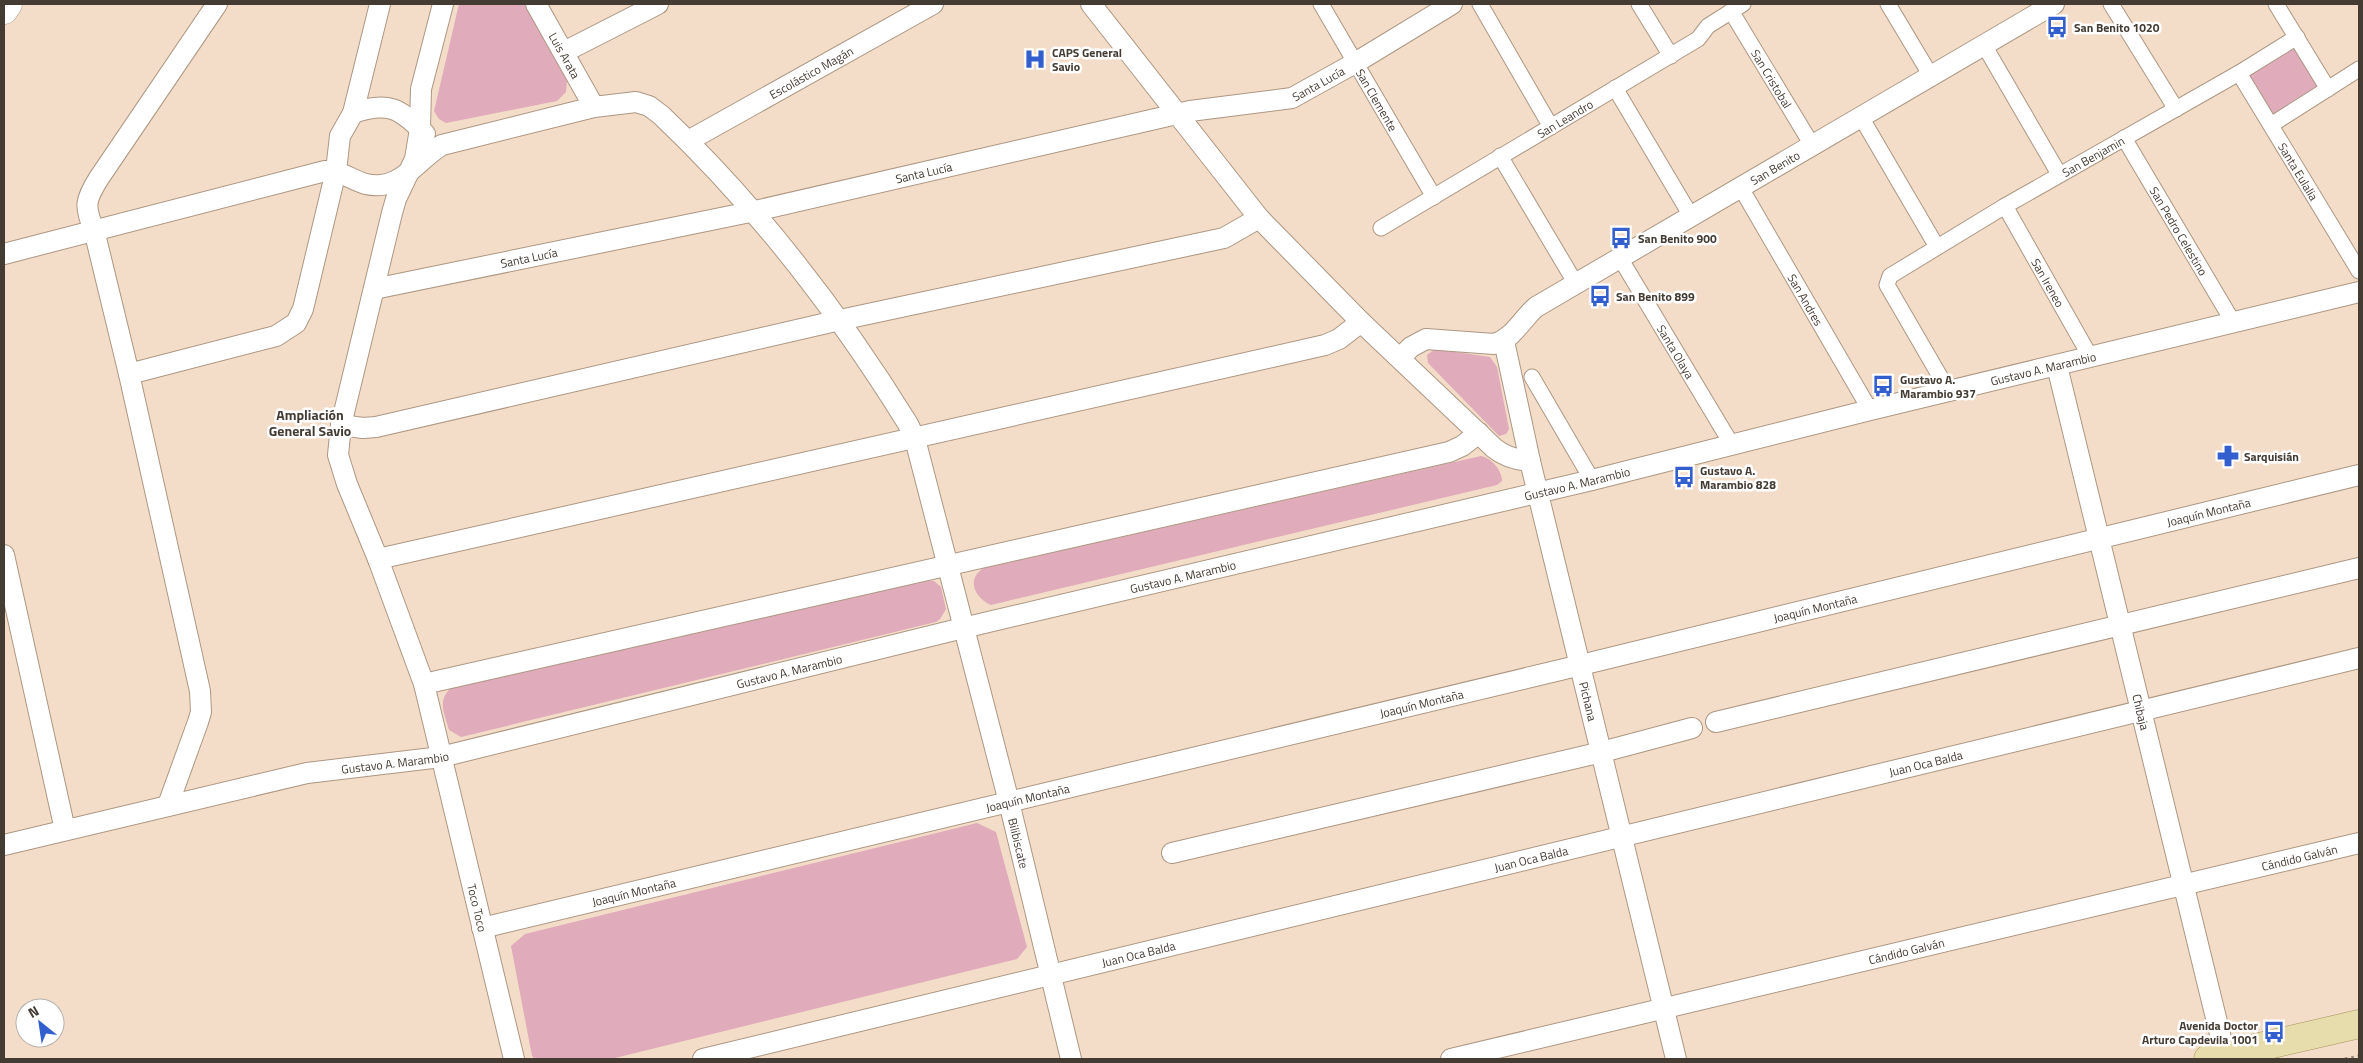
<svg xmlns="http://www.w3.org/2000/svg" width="2363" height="1063" font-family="'Titillium Web',sans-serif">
  <rect width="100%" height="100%" fill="#f4ddc8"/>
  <g fill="#e0abba">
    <polygon points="459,4 524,4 567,81 566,92 557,101 446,123 439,119 434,111"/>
    <polygon points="2295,43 2320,86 2270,116 2245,75"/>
    <polygon points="1435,349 1490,357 1497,367 1509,429 1506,434 1499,436 1428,363 1427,355"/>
    <path d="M1481,456C1492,458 1502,471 1502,481L1497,485L991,605C974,598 966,578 984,568Z"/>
    <path d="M927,581H934L941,587L946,609L940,619L936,622L461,737L449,730C444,711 436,700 454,685Z"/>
    <polygon points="977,823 996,832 1027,947 1017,959 611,1059 535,1059 532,1056 511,946 525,934"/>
  </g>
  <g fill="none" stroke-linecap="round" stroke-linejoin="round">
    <g stroke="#ac9783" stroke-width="17">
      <g id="pedestrian">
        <path id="s1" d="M1321,4L1434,197"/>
        <polyline points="1480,4 1551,127"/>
        <polyline points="1639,4 1671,56"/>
        <polyline points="1888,4 1931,76"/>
        <polyline points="2111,4 2176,109"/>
        <polyline points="2276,4 2328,89"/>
        <path id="s2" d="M1731,11L1812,145"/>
        <polyline points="1984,45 2059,174"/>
        <path id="s3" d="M2239,73L2359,271"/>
        <polyline points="1615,88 1691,216"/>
        <polyline points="1861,117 1937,247"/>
        <polyline points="2271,125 2359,69"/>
        <path id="s4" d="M2124,138L2233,322"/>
        <polyline points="1500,156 1576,284"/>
        <path id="s5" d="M1741,188L1870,410"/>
        <path id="s6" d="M2005,206L2091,358"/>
        <path id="s7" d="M1381,228L1698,39L1708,26L1743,4"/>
        <path id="s8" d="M1620,258L1732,445"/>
        <polyline points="1532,377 1592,480"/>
        <path id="s9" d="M1949,392L1887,285L1890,276L2005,206L2239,73L2297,37"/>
      </g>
    </g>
    <g stroke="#ac9783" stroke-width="22">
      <g id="minor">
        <path id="s10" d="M443,4L421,89L420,129L415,159L396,199L392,213L341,425L338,455L347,484L378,559L424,684L514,1059"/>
        <path id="s11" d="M536,4L594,107"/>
        <path d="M1091,4L1259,218L1361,322L1494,448C1505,457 1516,460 1530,461"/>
        <polyline points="564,52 658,4"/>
        <path d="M353,113C387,101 401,108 425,134"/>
        <path id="s12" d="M688,141L933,4"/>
        <path id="s13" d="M4,254L325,171C341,170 351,180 366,184C401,192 416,160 442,145L594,107L636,102L649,106L661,115C758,207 838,311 908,424L915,439L1009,802L1071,1059"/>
        <path id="s14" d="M374,289L755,211L1190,111L1292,98L1355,63L1452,4"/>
        <path id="s15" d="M1504,341L1530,461L1676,1059"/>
        <path id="s16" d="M1400,358L1411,347L1426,339L1494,344C1514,338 1521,320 1536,307L2054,4"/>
        <path id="s17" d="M2057,366L2226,1059"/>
        <polyline points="129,374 276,336 296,323 303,309 336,171 340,136 353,113 380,4"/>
        <polyline points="341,425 363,428 376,427 840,320 1224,238 1259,218"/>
        <polyline points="4,555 65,830"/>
        <polyline points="378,559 1325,345 1339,339 1361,322"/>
        <polyline points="424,684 1449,452 1462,446 1479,433"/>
        <polyline points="1716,722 2359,568"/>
        <path d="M168,805L198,722L201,712L200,691L129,374L94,230C84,206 85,200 99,178L217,4"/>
        <path id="s18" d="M4,845L307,773L441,757L963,628L1592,480L1870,410L2359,292"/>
        <polyline points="1172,853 1602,752 1692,728"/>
        <path id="s19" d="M482,928L1581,665L2359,475"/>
        <path id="s20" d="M703,1059L2359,658"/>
        <path id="s21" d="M1451,1059L2359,843"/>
      </g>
    </g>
    <g stroke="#ac9783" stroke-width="29">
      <polyline id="secondary" points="4,10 8,4"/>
    </g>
    <g stroke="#a4945d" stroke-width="29">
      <polyline id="primary" points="2208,1059 2359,1024"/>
    </g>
    <polyline stroke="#948577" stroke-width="3" stroke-dasharray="2.5 4" stroke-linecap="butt" points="2345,1059 2359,1056"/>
    <use href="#pedestrian" stroke="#fff" stroke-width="15"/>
    <use href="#minor" stroke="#fff" stroke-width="20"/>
    <use href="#secondary" stroke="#fff" stroke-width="28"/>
    <use href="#primary" stroke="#e7dcac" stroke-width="28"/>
  </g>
  <defs>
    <g id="bus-bare" transform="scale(1.725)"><path d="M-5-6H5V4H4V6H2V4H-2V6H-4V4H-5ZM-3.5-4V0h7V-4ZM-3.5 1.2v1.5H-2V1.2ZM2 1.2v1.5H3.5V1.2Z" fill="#335ecd" stroke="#fff" stroke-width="2.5" paint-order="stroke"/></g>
    <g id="hospital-bare" transform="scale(1.725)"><path d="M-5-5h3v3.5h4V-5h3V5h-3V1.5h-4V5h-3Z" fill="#335ecd" stroke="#fff" stroke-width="2.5" paint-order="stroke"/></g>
    <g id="pharmacy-bare" transform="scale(1.725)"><path d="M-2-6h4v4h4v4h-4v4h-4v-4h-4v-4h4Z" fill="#335ecd" stroke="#fff" stroke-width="2.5" paint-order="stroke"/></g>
  </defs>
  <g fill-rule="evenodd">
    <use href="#bus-bare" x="2057" y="27"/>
    <use href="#hospital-bare" x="1035" y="59"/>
    <use href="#bus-bare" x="1621" y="238"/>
    <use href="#bus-bare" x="1600" y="296"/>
    <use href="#bus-bare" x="1883" y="386"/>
    <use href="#pharmacy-bare" x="2228" y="456"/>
    <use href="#bus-bare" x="1684" y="477"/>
    <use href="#bus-bare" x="2274" y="1032"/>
  </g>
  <g text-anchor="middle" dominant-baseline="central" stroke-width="5" stroke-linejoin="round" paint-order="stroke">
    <g font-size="12" font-weight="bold" fill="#443b33" stroke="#fff" text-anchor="start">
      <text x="2074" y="27">San Benito 1020</text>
      <text x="1052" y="52">CAPS General<tspan x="1052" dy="14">Savio</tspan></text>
      <text x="1638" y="238">San Benito 900</text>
      <text x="1616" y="296">San Benito 899</text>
      <text x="1900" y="379">Gustavo A.<tspan x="1900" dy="14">Marambio 937</tspan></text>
      <text x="2244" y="456">Sarquisián</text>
      <text x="1700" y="470">Gustavo A.<tspan x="1700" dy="14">Marambio 828</tspan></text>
      <text x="2258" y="1025" text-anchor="end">Avenida Doctor<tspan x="2258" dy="14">Arturo Capdevila 1001</tspan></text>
    </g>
    <g font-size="12" fill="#443b33" stroke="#fff">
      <text stroke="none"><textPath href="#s11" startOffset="59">Luis Arata</textPath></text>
      <text stroke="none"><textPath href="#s12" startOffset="141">Escolástico Magán</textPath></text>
      <text stroke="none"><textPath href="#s2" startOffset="79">San Cristobal</textPath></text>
      <text stroke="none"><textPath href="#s14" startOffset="968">Santa Lucía</textPath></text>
      <text stroke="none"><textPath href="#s1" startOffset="111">San Clemente</textPath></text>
      <text stroke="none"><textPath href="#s7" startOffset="214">San Leandro</textPath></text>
      <text stroke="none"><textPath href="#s9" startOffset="369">San Benjamin</textPath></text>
      <text stroke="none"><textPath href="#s16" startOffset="434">San Benito</textPath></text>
      <text stroke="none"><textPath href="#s3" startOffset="115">Santa Eulalia</textPath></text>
      <text stroke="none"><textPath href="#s14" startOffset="562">Santa Lucía</textPath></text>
      <text stroke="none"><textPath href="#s4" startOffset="108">San Pedro Celestino</textPath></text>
      <text stroke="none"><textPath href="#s14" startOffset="158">Santa Lucía</textPath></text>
      <text stroke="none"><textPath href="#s6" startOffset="88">San Ireneo</textPath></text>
      <text stroke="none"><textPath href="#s5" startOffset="129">San Andres</textPath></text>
      <text stroke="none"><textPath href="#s8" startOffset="109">Santa Olaya</textPath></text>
      <text stroke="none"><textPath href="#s18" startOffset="2095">Gustavo A. Marambio</textPath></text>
      <text stroke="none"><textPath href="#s18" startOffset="1615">Gustavo A. Marambio</textPath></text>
      <text stroke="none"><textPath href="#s19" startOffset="1776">Joaquín Montaña</textPath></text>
      <text stroke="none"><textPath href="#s18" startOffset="1210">Gustavo A. Marambio</textPath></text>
      <text stroke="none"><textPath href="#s19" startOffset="1371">Joaquín Montaña</textPath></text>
      <text stroke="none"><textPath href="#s18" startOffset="805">Gustavo A. Marambio</textPath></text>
      <text stroke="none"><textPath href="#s15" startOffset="370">Pichana</textPath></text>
      <text stroke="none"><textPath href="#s19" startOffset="966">Joaquín Montaña</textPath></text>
      <text stroke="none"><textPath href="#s17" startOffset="356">Chibaja</textPath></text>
      <text stroke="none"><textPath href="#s18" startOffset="400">Gustavo A. Marambio</textPath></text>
      <text stroke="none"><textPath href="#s20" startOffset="1258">Juan Oca Balda</textPath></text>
      <text stroke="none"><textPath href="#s19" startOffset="561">Joaquín Montaña</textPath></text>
      <text stroke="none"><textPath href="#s13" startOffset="1522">Bilibiscate</textPath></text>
      <text stroke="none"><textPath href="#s21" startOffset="872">Cándido Galván</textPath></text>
      <text stroke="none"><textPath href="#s20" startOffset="852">Juan Oca Balda</textPath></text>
      <text stroke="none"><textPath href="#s19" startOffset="156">Joaquín Montaña</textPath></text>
      <text stroke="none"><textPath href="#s10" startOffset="940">Toco Toco</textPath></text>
      <text stroke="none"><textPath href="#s21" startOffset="468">Cándido Galván</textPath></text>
      <text stroke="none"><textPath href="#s20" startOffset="448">Juan Oca Balda</textPath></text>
    </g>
    <g font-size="14" font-weight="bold" fill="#443b33" stroke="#fff">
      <text x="310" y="414">Ampliación<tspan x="310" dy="16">General Savio</tspan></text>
    </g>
  </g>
  <rect width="2363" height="1063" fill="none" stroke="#443b33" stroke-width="10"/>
  <g transform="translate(40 1023) rotate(330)"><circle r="24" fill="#ffffff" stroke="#b4b1ad"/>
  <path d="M0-4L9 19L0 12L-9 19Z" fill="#335ecd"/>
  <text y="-8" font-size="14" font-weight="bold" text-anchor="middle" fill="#443b33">N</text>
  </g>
</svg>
